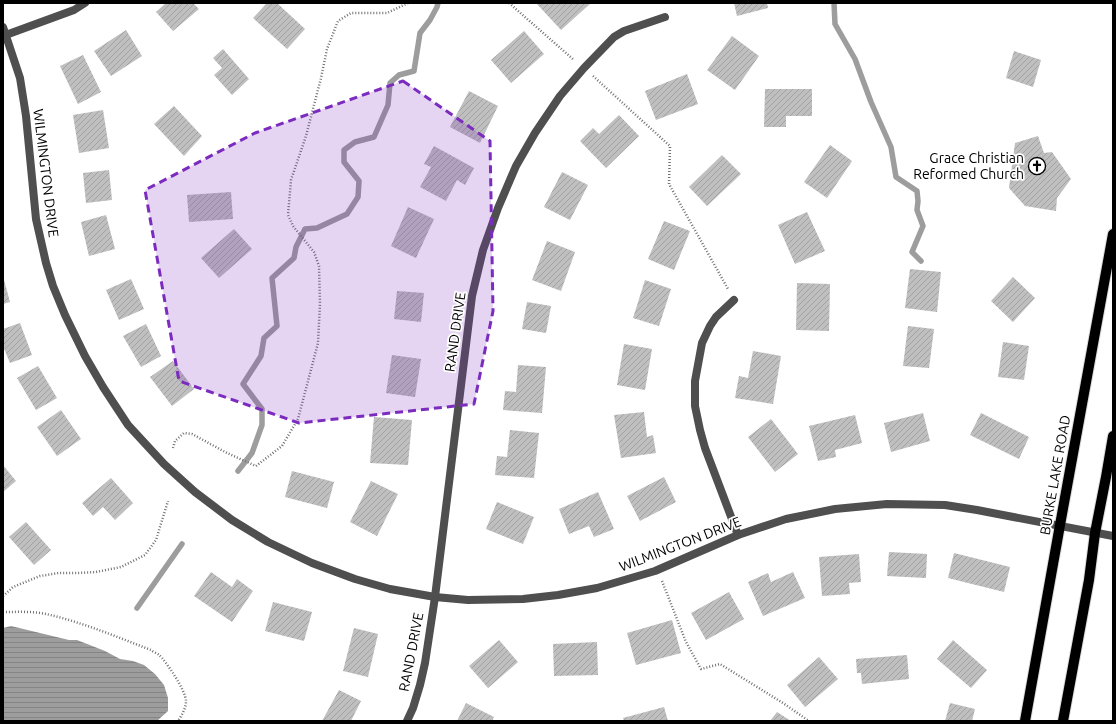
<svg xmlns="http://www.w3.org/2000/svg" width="1116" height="724" font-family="Ubuntu,sans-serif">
  <defs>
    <pattern id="water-rules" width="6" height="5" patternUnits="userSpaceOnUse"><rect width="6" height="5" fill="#9d9d9d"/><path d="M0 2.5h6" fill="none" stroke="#858585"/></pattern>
    <pattern id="building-hatch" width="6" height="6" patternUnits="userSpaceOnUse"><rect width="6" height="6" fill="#bfbfbf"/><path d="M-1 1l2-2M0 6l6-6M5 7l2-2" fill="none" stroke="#a2a2a2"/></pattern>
  </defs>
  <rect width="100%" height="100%" fill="#fff"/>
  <polygon fill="url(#water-rules)" points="11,626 69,640 77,640 105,651 120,659 133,661 144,665 155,674 164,685 168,698 168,711 157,721 3,721 3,628"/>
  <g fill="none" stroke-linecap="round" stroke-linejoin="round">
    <g stroke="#9d9d9d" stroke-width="5.5">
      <polyline points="834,3 835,24 855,59 871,102 891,147 896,177 917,191 918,201 917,210 923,226 912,252 921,261"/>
      <polyline points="238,471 252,453 262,425 262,409 243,384 261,356 264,338 277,326 272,278 294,258 296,247 305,229 317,228 347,214 358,197 359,181 344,162 344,150 355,142 374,137 388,105 390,83 399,75 414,71 420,33 430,20 437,7 438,3"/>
      <polyline points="137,608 182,544"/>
    </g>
  </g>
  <g fill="url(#building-hatch)">
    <polygon points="166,3 193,3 199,9 173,31 156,12"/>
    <polygon points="267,3 277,3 305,29 287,49 253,18"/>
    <polygon points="536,3 591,3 561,30"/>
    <polygon points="734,3 767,3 768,8 737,16"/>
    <polygon points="126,30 142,56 111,76 94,51"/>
    <polygon points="524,31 544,54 511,83 491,60"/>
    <polygon points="732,36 759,56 735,90 707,70"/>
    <polygon points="223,49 249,79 232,95 214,75 222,68 213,58"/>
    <polygon points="1014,51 1041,60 1033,87 1006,78"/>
    <polygon points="83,55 101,92 78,104 60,66"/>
    <polygon points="687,74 698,104 656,120 645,91"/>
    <polygon points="765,89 812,89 812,116 786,116 786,127 764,127"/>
    <polygon points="469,91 498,106 480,143 450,127"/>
    <polygon points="174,106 202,136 184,156 154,124"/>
    <polygon points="103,110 109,148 79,153 73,115"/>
    <polygon points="619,115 639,136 606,168 580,141 593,128 599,134"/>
    <polygon points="1038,136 1044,153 1052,152 1071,179 1057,198 1056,211 1025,206 1009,188 1015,143"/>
    <polygon points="830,145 852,161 827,198 804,182"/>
    <polygon points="434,146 474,168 465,185 457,180 446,201 420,187 431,167 424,164"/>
    <polygon points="722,155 741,174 707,206 689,187"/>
    <polygon points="109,170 112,200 86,203 83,173"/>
    <polygon points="562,172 588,185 570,220 544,207"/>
    <polygon points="231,192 233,219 189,222 187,195"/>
    <polygon points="408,207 434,219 416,258 391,246"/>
    <polygon points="807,212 825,251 795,264 778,225"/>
    <polygon points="106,215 115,249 89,256 81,222"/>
    <polygon points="664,221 690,231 674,270 648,259"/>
    <polygon points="234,229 252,249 219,278 201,258"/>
    <polygon points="547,241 575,252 561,291 532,280"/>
    <polygon points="910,269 941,272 937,312 905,308"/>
    <polygon points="3,276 10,302 3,304"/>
    <polygon points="1013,277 1035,298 1013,322 991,301"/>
    <polygon points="131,279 144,309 119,320 106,290"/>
    <polygon points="645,280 671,289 659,326 633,318"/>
    <polygon points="797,283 830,284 829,331 796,330"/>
    <polygon points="397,291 424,293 421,322 394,319"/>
    <polygon points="527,302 551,306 546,333 522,329"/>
    <polygon points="20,323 32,355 10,363 3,346 3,329"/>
    <polygon points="146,324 161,356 141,367 123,336"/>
    <polygon points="908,326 934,329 929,368 903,366"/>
    <polygon points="1003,342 1029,346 1024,380 998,377"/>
    <polygon points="624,344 652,349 645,390 617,385"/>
    <polygon points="753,351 781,356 773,404 735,398 739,376 748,378"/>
    <polygon points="392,355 421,359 415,397 386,393"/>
    <polygon points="173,361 194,389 172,406 150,377"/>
    <polygon points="518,365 546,367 542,413 503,410 505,391 516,392"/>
    <polygon points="38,366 57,398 36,410 17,378"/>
    <polygon points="61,410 81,439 57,456 37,427"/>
    <polygon points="644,412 647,437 653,435 656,453 621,458 614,415"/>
    <polygon points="923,413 930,441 891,452 884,423"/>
    <polygon points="981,413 1029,437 1019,459 970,435"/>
    <polygon points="855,415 862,443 835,450 836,457 818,461 809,426"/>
    <polygon points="374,417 412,420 408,465 370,463"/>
    <polygon points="771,419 798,454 775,472 748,437"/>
    <polygon points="510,430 539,433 534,478 495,475 497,456 507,457"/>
    <polygon points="3,465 16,481 3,492"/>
    <polygon points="292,471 334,482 327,508 285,497"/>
    <polygon points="664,477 676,502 640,521 627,496"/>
    <polygon points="111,478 133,503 115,520 103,507 93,516 82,503"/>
    <polygon points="371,481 398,494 377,536 350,522"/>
    <polygon points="598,492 614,529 594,537 589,526 569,534 559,509"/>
    <polygon points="497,502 534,517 523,544 486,529"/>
    <polygon points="26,522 51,550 34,565 9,537"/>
    <polygon points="889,552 927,554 926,578 887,576"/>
    <polygon points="954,553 1010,567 1004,592 948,578"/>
    <polygon points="859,554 861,582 849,583 850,594 822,596 819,557"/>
    <polygon points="211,572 232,587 237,579 253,591 232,622 194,596"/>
    <polygon points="793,572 805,598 763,616 748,582 768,573 771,582"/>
    <polygon points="729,592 744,619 706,640 691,613"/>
    <polygon points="273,602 312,612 304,641 265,631"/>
    <polygon points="672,620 681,653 636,665 627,633"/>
    <polygon points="354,628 378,634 368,677 343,671"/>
    <polygon points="499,640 518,662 488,688 469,666"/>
    <polygon points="953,640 987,670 971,688 937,659"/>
    <polygon points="597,642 598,675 554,676 553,644"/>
    <polygon points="907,655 909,679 862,684 861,673 857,673 856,659"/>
    <polygon points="819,657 838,679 805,707 787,685"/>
    <polygon points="339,690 361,701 351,721 322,721"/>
    <polygon points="466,703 494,717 492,721 457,721"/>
    <polygon points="950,703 975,709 972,721 945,721"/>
    <polygon points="664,707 668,721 624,721 623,718"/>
    <polygon points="777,712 791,721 770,721"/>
  </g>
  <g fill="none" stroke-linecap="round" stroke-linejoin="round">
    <g stroke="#dbdbdb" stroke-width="12">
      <g id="primary">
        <polyline points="1025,721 1060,525 1113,234"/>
        <polyline points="1063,721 1089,580 1095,533 1106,477 1113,436"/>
      </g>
    </g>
    <g stroke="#717171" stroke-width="2.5" stroke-dasharray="1 2" stroke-linecap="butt">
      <polyline points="509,3 574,60"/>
      <polyline points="593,76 670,146 669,184 728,289"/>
      <polyline points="173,448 175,441 184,433 192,434 227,453 256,466 282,446 298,419 318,343 320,304 319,266 314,252 293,226 288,215 291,180 306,136 321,78 327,49 338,21 351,13 387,13 408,3"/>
      <polyline points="662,581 686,642 701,669 720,664 783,703 809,721"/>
      <polyline points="3,596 13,587 40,576 59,573 78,573 96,572 121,567 145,555 156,540 168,501"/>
      <path d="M3,612C17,612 32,611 46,614C82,622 117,637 151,650C153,652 157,653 159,655C166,661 186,691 186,701C186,708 182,715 178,721"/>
    </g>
    <g stroke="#4f4f4f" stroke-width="8">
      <polyline points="3,27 20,78 26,116 36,219 46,263 53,286 65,315 85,356 103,387 128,425 164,464 195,492 232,520 268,542 312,563 355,579 390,589 435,597 468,600 523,599 558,595 597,588 655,571 738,535 786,519 835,509 887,504 945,505 977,510 1113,536"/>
      <polyline points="3,36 74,10 85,3"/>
      <polyline points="734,300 716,317 710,326 702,343 695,381 695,406 700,430 705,448 738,535"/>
      <polyline points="407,721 413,708 420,685 425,663 435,597 472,296 483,250 498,208 516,166 535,133 560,96 584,68 614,37 624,31 665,17"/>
    </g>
    <use href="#primary" stroke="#000" stroke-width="10"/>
  </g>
  <path fill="#7b2cbf" fill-opacity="0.2" stroke="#7b2cbf" stroke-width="3" stroke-dasharray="8 5" stroke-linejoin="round" d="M403,81L490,141L493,311L474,404L299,423L179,381L145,190L255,133Z"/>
  <defs>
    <g id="church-ring" transform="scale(0.9)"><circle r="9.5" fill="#fff" stroke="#000" stroke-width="1.5"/><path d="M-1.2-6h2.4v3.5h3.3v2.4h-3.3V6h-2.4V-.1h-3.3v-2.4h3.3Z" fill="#000"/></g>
  </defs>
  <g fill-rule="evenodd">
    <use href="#church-ring" x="1037" y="166"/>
  </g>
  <g text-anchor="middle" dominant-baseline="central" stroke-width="3.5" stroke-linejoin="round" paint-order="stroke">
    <g font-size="14" fill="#000" stroke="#fff" text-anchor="end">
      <text x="1024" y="158">Grace Christian<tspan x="1024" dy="16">Reformed Church</tspan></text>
    </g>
    <g font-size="14" fill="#000" stroke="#fff">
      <text transform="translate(46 173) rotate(83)">WILMINGTON DRIVE</text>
      <text transform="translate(455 332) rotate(-82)">RAND DRIVE</text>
      <text transform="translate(1055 475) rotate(-80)">BURKE LAKE ROAD</text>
      <text transform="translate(680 544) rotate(-21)">WILMINGTON DRIVE</text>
      <text transform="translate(411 652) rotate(-79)">RAND DRIVE</text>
    </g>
  </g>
  <rect width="1116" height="724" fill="none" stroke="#000000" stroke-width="8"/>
</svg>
